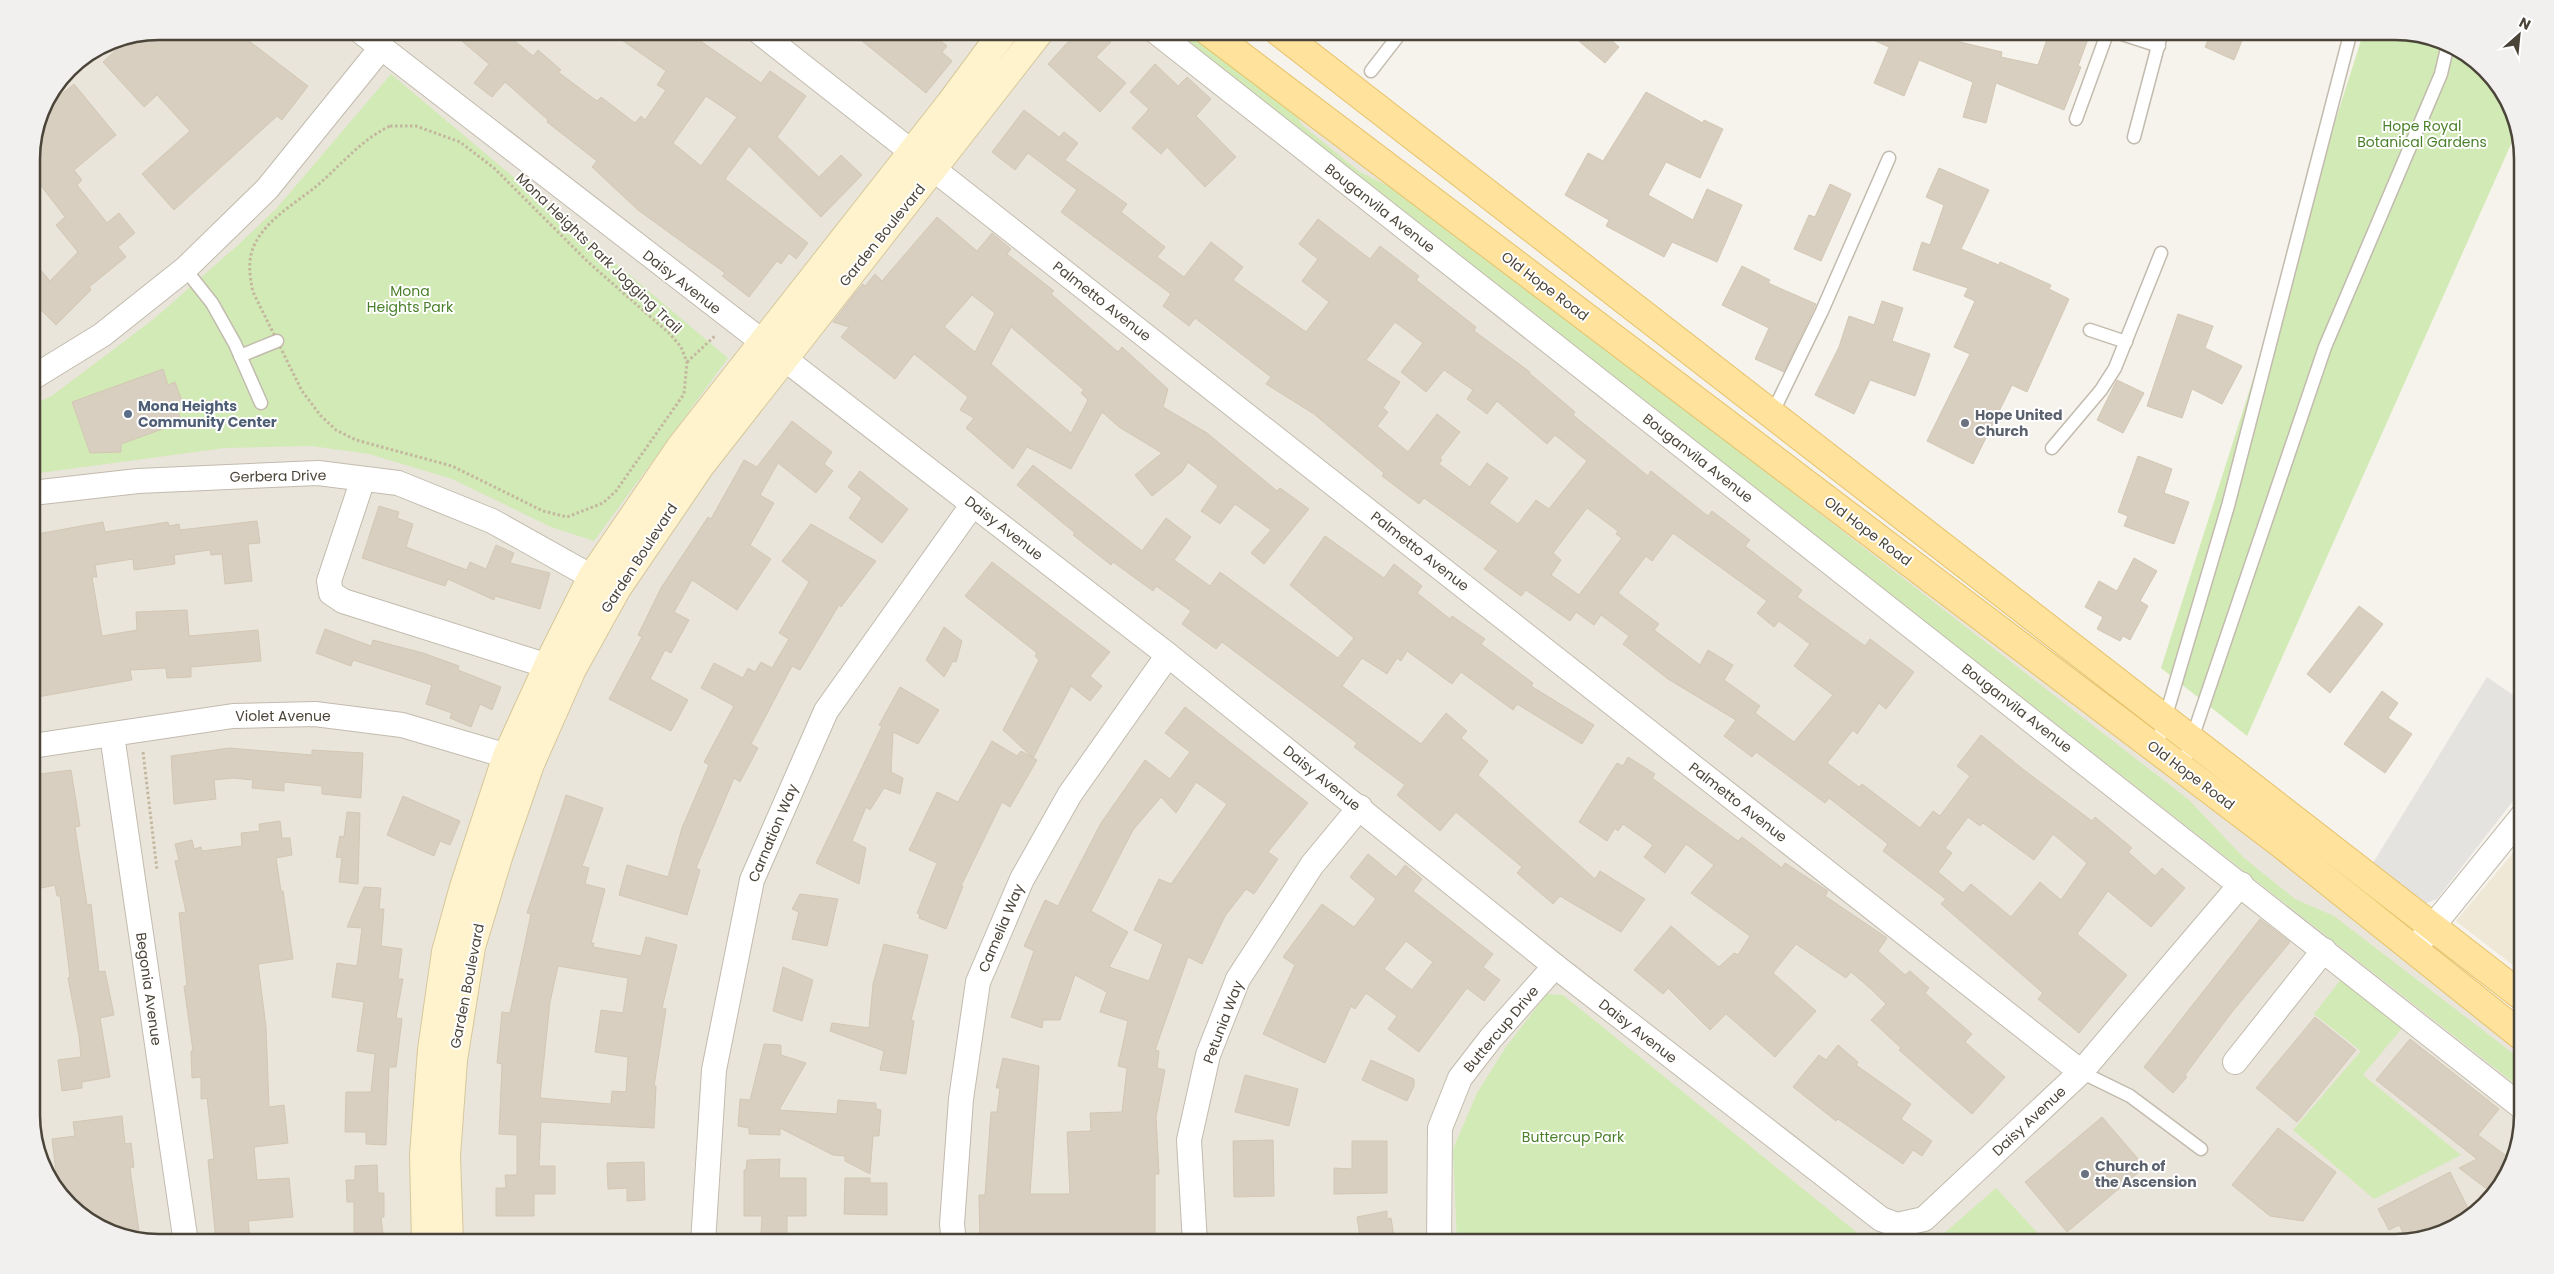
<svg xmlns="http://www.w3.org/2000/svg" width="2554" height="1274" font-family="Poppins,sans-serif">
  <rect width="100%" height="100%" fill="#f6f3ec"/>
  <polygon fill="#eae5da" points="159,31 1208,31 2523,1036 2523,1115 2510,1171 2466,1221 2395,1243 159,1243 103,1230 53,1186 32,1123 32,151 41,110 69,69 111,41"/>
  <polygon fill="#efe8d6" points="2523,841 2523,973 2456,921"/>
  <g fill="#d2eab5">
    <polygon points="1172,31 1196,31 1289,103 1302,125 1360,172 1413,198 2189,800 2244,858 2295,899 2334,916 2523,1061 2523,1090"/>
    <polygon points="2364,31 2395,31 2451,44 2501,88 2516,133 2247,736 2161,668"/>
    <polygon points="391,74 728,358 594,541 551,527 452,479 369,454 311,446 225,448 32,474 32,406 53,395 155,318 239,244 276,209"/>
    <polygon points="2343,977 2403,1027 2363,1075 2461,1155 2374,1199 2293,1130 2361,1051 2314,1014"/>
    <polygon points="1547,994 1563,995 1870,1243 1457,1243 1453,1149 1477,1093 1506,1047"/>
    <polygon points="1996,1188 2047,1243 1933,1243"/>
  </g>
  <polygon fill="#e5e3e0" points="2487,677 2523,702 2523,788 2437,899 2424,904 2373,863"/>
  <g fill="#d8cfc1" stroke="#d3c7b4" fill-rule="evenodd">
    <polygon points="159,31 236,31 308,86 282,120 277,116 174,210 142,174 190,131 157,95 144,107 103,62 130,37"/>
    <path d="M450,31H503L533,56L538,50L561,70L558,72L597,101L601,97L635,123L641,116L645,120L666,90L657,85L666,71L609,31H686L761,83L770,71L806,96L777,137L819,177L841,155L862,175L821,217L749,146L725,179L808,243L796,259L789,253L781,264L777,261L749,297L722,276L725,273L638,210L592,167L597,161L547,122L548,120L505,82L492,97L474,83L489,64ZM706,96L737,117L701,166L673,143Z"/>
    <polygon points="850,31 928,31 947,46 942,52 952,61 926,93"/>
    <polygon points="1078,31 1099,31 1111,42 1096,57 1126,83 1100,112 1048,64"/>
    <polygon points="1567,31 1601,31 1619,47 1605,63"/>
    <polygon points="1853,31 1965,31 1960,42 2002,52 2001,57 2038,65 2050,31 2091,31 2078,66 2081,67 2064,110 1996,83 1986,123 1963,117 1973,82 1919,60 1904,96 1874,83 1889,47"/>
    <polygon points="2212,31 2246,31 2234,60 2205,47"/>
    <polygon points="1155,64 1178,86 1187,77 1211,99 1196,116 1236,157 1205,187 1167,147 1161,154 1132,128 1149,109 1130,92"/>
    <polygon points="74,84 116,135 74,170 82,180 77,185 107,223 119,213 135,233 118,247 126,257 89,287 91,290 56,325 32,301 32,260 50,281 78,252 56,225 65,217 39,183 32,188 32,151 41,111"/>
    <polygon points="1646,92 1703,123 1704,120 1723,129 1700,178 1666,162 1648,195 1693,220 1707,189 1742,205 1717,262 1672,242 1664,257 1606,226 1609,220 1565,195 1588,153 1603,161"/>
    <path d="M1024,110L1059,137L1064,132L1078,143L1065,160L1127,204L1121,212L1165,247L1157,257L1184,277L1211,242L1243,267L1233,280L1306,332L1329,302L1302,281L1318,259L1299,244L1318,219L1370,259L1380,246L1419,276L1416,280L1476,327L1474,331L1530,372L1529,373L1575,412L1573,415L1648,476L1651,471L1708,516L1712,511L1750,540L1745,546L1802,590L1797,597L1865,646L1870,639L1914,672L1886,709L1879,703L1857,734L1853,730L1827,763L1859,787L1862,784L1920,828L1933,811L1940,816L1970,776L1957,766L1981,735L2024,770L2092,821L2095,817L2132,848L2128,852L2155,876L2162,868L2185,888L2151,927L2108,891L2077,934L2127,975L2079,1033L2038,999L2043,993L1941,904L1946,899L1883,851L1888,844L1829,798L1825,803L1756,752L1752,757L1724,736L1736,720L1668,679L1623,644L1629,636L1601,615L1594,625L1576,612L1570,621L1526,590L1521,596L1484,569L1498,551L1424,498L1419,504L1382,476L1384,473L1314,414L1266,384L1271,377L1195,318L1189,326L1163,306L1171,294L1061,212L1077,190L1028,153L1015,170L992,152ZM1395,322L1423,343L1401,372L1426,392L1444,370L1473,390L1467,399L1487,414L1497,401L1547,444L1555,435L1587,461L1549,509L1536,500L1518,524L1489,503L1508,478L1487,463L1470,487L1439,464L1442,460L1440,458L1460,432L1437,414L1408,452L1377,426L1388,412L1383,408L1400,382L1366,360ZM1587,508L1618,531L1616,534L1622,538L1579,595L1551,575L1561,560L1553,553ZM1673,533L1767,601L1757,613L1774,627L1779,621L1810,644L1794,666L1833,695L1794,742L1755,713L1760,706L1724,680L1733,665L1708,650L1700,665L1654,630L1659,624L1618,593L1646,556L1652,561ZM1968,817L1980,826L1983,823L2034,860L2053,834L2087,863L2061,900L2040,882L2011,917L1971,884L1963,893L1938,872L1952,853L1945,848Z"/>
    <polygon points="1939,168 1989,190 1961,249 1999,265 2000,262 2051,285 2049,289 2069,299 2027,392 2012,385 1973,464 1927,441 1970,354 1954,347 1975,301 1964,296 1968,288 1913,270 1922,242 1930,245 1944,205 1926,197"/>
    <polygon points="1830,184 1851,194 1821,261 1794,249 1809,215 1815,217"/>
    <path d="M937,217L977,251L992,233L1011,249L1007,254L1054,291L1051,294L1118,352L1122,347L1168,389L1163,407L1207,433L1277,491L1280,488L1309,509L1264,564L1251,553L1271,530L1235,504L1220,524L1201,511L1218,486L1188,462L1182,472L1152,496L1135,475L1162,453L1119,427L1102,412L1071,469L1027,447L1013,469L966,428L974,418L960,410L968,397L914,354L895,379L841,337L849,327L833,322L856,292L863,284L865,286L875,274L882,281ZM972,295L995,313L975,352L944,327ZM1011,327L1084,390L1081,393L1088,400L1071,433L991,364Z"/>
    <polygon points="1742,266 1770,280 1768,283 1816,304 1784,372 1755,359 1769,328 1722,305"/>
    <polygon points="1882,301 1903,308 1892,341 1930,354 1915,396 1870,380 1854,414 1815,395 1839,347 1849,316 1874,325"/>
    <polygon points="2178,314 2213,326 2205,348 2242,366 2222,404 2192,389 2182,418 2147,406"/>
    <polygon points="163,369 168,385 175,382 182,401 176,406 182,422 121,444 121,452 90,453 72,402"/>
    <polygon points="2117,380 2144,393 2123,433 2097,420"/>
    <polygon points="792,421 832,452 824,464 833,471 816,493 778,463 760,495 774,503 750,545 771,559 737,610 692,580 674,612 689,620 671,653 665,650 650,679 688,700 671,731 609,699 642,637 638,635 661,588 708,517 711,519 744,460 757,467"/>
    <polygon points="2138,456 2172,469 2164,493 2189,502 2174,544 2124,526 2128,516 2118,512"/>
    <polygon points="1033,465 1142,551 1166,518 1191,537 1174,560 1210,586 1220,572 1338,658 1354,638 1290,585 1325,536 1384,578 1394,564 1422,586 1417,593 1450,619 1452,616 1485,639 1481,644 1533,683 1531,686 1594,725 1582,744 1517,704 1513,710 1461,672 1452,684 1407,651 1401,661 1397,658 1387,674 1362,658 1342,686 1421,744 1446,713 1467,731 1461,738 1488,761 1478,775 1595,879 1600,871 1645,899 1621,932 1560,896 1553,904 1517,873 1522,867 1456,812 1440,831 1397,795 1405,785 1354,747 1357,743 1222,642 1216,649 1182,624 1191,611 1156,586 1153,591 1113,562 1111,565 1073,535 1075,533 1017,485"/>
    <polygon points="860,471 908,509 882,543 849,518 862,498 848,487"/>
    <polygon points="379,506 399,512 397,518 413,524 406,547 467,570 470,562 486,569 496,545 514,553 510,563 550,573 540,609 495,596 494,600 448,579 445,586 362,558"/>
    <polygon points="257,521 260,543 248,544 252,581 225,584 222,554 211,555 210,550 174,555 175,564 134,570 133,559 95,565 97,577 92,577 102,636 137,630 136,612 187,610 189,636 258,630 261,661 191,667 191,677 167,678 166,668 130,670 132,680 32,698 32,535 103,522 105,532 168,522 169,526 179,524 180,530"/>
    <polygon points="811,524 876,561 841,607 839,605 800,670 792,666 751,744 758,748 740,782 734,778 696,868 700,870 687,915 619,895 627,865 668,877 682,828 709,765 704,762 734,706 701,688 714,663 743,678 748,668 755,672 761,662 772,668 789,639 779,633 809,582 782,561"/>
    <polygon points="2134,558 2157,571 2140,601 2148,606 2130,640 2123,636 2120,641 2097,629 2103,617 2085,607 2099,581 2117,591"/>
    <polygon points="992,562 1110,652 1090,676 1102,686 1090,701 1071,686 1033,758 1003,730 1039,660 1035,656 1037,653 965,596"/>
    <polygon points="2359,606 2383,624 2330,693 2307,674"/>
    <polygon points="944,627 962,641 956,662 953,661 944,677 926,660"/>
    <polygon points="325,629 371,646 373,640 423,653 459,666 458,670 501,687 492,710 480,704 471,727 450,718 452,713 426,704 432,685 353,660 351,666 316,653"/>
    <polygon points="900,687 939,710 918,744 893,732 891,772 903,778 900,794 884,788 870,810 866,807 852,841 866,848 859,884 816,863 882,726 879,725"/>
    <polygon points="2382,691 2398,703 2388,718 2412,734 2385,773 2344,744"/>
    <path d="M1185,707L1308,803L1268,852L1278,859L1254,894L1246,889L1225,916L1202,964L1188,957L1155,1050L1159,1051L1157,1068L1165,1070L1156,1117L1159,1174H1155V1236H1137V1243H980L979,1195H985L991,1112H997L1000,1088H996L1003,1058L1039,1066L1030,1194H1070L1067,1132L1091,1131L1090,1113L1122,1112L1127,1068L1118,1066L1128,1021L1100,1012L1107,992L1075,975L1060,1020H1043L1042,1028L1011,1017L1034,951L1024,946L1045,900L1058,906L1101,823L1145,760L1170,779L1190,752L1165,733ZM1196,782L1227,804L1171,884L1159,879L1134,930L1163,944L1149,981L1109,967L1128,932L1091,911L1133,830L1161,797L1176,813Z"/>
    <polygon points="992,741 1017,756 1021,751 1037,760 1010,807 1002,802 961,886 963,886 946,929 919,918 920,915 917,913 937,863 909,850 937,792 958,802"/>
    <polygon points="229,748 312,755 312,750 363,753 361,798 322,794 322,786 284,782 284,791 252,788 253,780 233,778 214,780 216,799 174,804 171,756"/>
    <polygon points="1628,757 1655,774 1652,778 1738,841 1742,837 1782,868 1785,863 1828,891 1825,896 1887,938 1878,951 1905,975 1910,971 1929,988 1925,993 1972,1034 1965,1042 2005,1077 1972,1114 1899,1050 1901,1048 1871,1020 1886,1004 1872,990 1851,972 1846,978 1796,944 1773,973 1816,1011 1775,1057 1726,1014 1710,1030 1668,988 1663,994 1634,970 1671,926 1719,967 1734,953 1738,955 1750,936 1691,893 1714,865 1686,844 1665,873 1644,857 1653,845 1623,824 1618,831 1615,828 1607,841 1579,822 1617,763 1623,766"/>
    <polygon points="71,770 80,826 75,827 87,905 91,904 99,972 105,971 114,1015 100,1018 110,1077 82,1082 82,1088 62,1091 58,1060 81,1057 79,1036 68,978 70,977 60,896 57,896 55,885 32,890 32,775"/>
    <path d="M566,795L603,808L582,866L589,868L585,884L605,889L591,943H594L593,947L641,956L646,937L677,945L662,1008L666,1009L654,1086H656L654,1128L541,1122L539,1166H555V1194H534V1216H496V1188H506L505,1175H517V1135L499,1134L502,1064L497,1063L502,1012L510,1013L531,914L527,913ZM558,966L628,978L623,1013L601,1010L595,1052L628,1057L626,1092L612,1091L611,1104L540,1098L550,1002Z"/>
    <polygon points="403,796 460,821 450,845 440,841 434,856 387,835"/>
    <polygon points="347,812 360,813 358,884 339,882 342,858 336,857 340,836 344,837"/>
    <polygon points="280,821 282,838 290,838 292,855 276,858 281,891 283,891 293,959 258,964 266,1027 269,1107 284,1105 288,1143 254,1147 257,1180 289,1178 293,1217 248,1221 250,1238 216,1241 208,1160 214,1159 207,1098 201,1099 201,1077 192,1078 191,1051 193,1051 184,986 187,986 179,913 186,912 175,861 179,860 175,844 192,840 194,849 201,847 202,851 242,846 241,833 260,831 259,824"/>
    <path d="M1368,854L1396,877L1405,865L1422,879L1413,891L1493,954L1483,967L1500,980L1484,1001L1467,988L1419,1052L1388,1029L1397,1016L1366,993L1355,1009L1351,1006L1325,1063L1263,1034L1295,965L1283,957L1322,904L1354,927L1376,899L1350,877ZM1406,941L1433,962L1412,990L1384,969Z"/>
    <polygon points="364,887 381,888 379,909 384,909 381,946 402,949 398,979 403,979 396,1018 402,1019 396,1067 389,1067 386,1145 366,1144 366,1132 345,1132 346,1092 371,1092 375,1054 357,1051 364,1002 332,997 337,963 357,966 362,928 347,927"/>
    <polygon points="800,894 838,899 827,946 792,939 799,912 792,909"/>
    <polygon points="2260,919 2290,942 2232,1012 2185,1075 2187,1077 2173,1093 2144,1067"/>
    <polygon points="884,944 928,955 911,1020 914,1021 906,1074 880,1070 884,1051 830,1031 832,1023 869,1028 873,984"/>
    <polygon points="783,967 813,980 802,1021 773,1011"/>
    <polygon points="2315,1017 2356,1050 2297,1122 2256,1088"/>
    <polygon points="2410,1039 2499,1109 2478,1135 2512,1160 2510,1171 2491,1192 2459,1168 2477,1159 2376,1080"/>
    <polygon points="764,1044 781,1045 781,1055 806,1063 779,1110 837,1114 838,1100 876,1103 876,1109 881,1110 879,1136 873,1136 870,1174 845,1161 845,1156 833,1155 780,1128 780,1135 749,1134 749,1128 738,1126 740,1099 750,1100"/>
    <polygon points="1838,1045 1858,1062 1856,1065 1911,1104 1901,1119 1932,1141 1922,1156 1913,1150 1903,1164 1838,1119 1836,1121 1793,1087 1819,1055 1826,1060"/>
    <polygon points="1371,1060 1414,1079 1414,1086 1407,1101 1362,1080"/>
    <polygon points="1245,1075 1298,1089 1289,1126 1235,1112"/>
    <polygon points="122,1116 125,1144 131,1143 134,1167 130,1168 140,1238 103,1230 58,1189 52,1139 75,1136 73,1122"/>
    <polygon points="2102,1117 2145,1167 2067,1232 2025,1182"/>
    <polygon points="2278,1128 2336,1172 2303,1221 2270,1216 2232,1185"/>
    <polygon points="1273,1140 1274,1196 1234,1197 1233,1141"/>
    <polygon points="1352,1141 1387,1141 1387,1193 1334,1194 1334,1168 1352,1169"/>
    <polygon points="780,1159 779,1178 806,1178 806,1216 787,1216 787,1234 761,1234 762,1216 744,1216 744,1170 746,1170 747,1160"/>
    <polygon points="644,1162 645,1200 627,1201 627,1188 608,1189 607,1163"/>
    <polygon points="377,1165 378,1193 384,1193 384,1217 381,1217 384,1243 354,1243 354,1202 347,1202 346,1180 355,1180 355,1166"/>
    <polygon points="2450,1172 2471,1214 2443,1228 2407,1239 2399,1225 2389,1230 2378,1209"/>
    <polygon points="845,1178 870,1178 870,1183 887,1183 887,1215 844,1214"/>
    <polygon points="1387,1211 1387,1219 1391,1218 1395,1243 1361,1243 1357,1217"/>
  </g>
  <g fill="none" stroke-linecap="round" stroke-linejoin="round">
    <g stroke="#c2bbae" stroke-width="15">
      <g id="lane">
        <polyline points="2113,31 2159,46"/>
        <polyline points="1371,71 1402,31"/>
        <polyline points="2076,119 2108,31"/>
        <polyline points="2134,137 2162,31"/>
        <polyline points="185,269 212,303 235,344 261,403"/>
        <polyline points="2090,330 2126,342"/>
        <polyline points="240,356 277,341"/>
        <polyline points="1771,416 1822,311 1889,158"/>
        <polyline points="2052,448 2101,390 2115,368 2161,253"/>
        <polyline points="2156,749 2228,506 2351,31"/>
        <polyline points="2182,768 2325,347 2441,74 2448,44"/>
        <polyline points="2081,1072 2130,1096 2201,1149"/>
      </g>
    </g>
    <g stroke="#c2bbae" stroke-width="26">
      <g id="street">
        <polyline points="360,31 1168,655 1555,966 1881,1219 1897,1225 1924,1219 2081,1072 2241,884"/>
        <polyline points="758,31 2081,1072"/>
        <polyline points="1155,31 2523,1108"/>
        <polyline points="32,378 102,335 185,269 267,189 381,48"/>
        <polyline points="363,479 329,581 331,593 343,601 548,666"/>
        <polyline points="32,493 138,481 318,473 398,483 492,521 592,577"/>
        <polyline points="112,735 186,1243"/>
        <polyline points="32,746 233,716 315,714 402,725 524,761"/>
        <polyline points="2420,942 2523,815"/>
        <polyline points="2235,1062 2324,950"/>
        <polyline points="703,1243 714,1070 752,880 826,711 973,504"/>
        <polyline points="954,1243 952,1224 961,1099 978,982 1022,879 1070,794 1168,655"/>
        <polyline points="1195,1243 1189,1140 1208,1055 1238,979 1312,865 1360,807"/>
        <polyline points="1439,1243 1440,1128 1460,1078 1491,1038 1555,966"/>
      </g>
    </g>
    <g stroke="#d6c79b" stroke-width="30">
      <g id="secondary">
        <polyline points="426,1243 424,1155 432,1050 446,952 464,887 507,756 553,655 592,577 680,448 950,104 1004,31"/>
        <polyline points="449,1243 446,1156 453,1060 471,947 499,854 530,764 572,669 617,588 700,466 1040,31"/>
      </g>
    </g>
    <g stroke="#e6c16a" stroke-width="30">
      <g id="primary">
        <polyline points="1208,31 2279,842 2523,1037"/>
        <polyline points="1278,31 2523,997"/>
      </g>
    </g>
    <g stroke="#c4b79f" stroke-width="3" stroke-dasharray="2.5 2.5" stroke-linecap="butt">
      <path d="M390,126H416L460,142L494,168L588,262L670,334L681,347L687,362L684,394L616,491L603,503L567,517L543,511L452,466L356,440L336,430L321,416L302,391L253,292C249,274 247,256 257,240C271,216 299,201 319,184C343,163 361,140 390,126Z"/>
      <polyline points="687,362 716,335"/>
      <polyline points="143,752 157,870"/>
    </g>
    <use href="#lane" stroke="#fff" stroke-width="12"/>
    <use href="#street" stroke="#fff" stroke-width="24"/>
    <use href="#secondary" stroke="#fff3cd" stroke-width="28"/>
    <use href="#primary" stroke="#ffe39c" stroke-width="28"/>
  </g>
  <circle fill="#5c6f8a" stroke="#fff" stroke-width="2" cx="128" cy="414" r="5"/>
  <g fill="#6b7280" stroke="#fff" stroke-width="2">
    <circle cx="1965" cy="423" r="5"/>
    <circle cx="2085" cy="1174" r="5"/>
  </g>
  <g text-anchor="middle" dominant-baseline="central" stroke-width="4" stroke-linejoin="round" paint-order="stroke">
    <g font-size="14" fill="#4a7f2a" stroke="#fff">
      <text x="2422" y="126">Hope Royal<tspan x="2422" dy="16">Botanical Gardens</tspan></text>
      <text x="410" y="291">Mona<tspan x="410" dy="16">Heights Park</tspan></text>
      <text x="1573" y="1137">Buttercup Park</text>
    </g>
    <g font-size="14" fill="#4b4439" stroke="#fff">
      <text transform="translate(1380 208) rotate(38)">Bouganvila Avenue</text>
      <text transform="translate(882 235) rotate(-51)">Garden Boulevard</text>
      <text transform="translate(599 253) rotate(44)">Mona Heights Park Jogging Trail</text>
      <text transform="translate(682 282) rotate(38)">Daisy Avenue</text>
      <text transform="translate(1545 286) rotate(37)">Old Hope Road</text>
      <text transform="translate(1102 301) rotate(38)">Palmetto Avenue</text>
      <text transform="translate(1698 458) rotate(38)">Bouganvila Avenue</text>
      <text transform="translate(278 476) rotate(-1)">Gerbera Drive</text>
      <text transform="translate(1004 528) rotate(38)">Daisy Avenue</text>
      <text transform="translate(1868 531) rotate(37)">Old Hope Road</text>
      <text transform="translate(1420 551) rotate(38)">Palmetto Avenue</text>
      <text transform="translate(639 558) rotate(-57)">Garden Boulevard</text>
      <text transform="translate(2017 708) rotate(38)">Bouganvila Avenue</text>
      <text x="283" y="716">Violet Avenue</text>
      <text transform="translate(2191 775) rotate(37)">Old Hope Road</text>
      <text transform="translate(1322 778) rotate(39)">Daisy Avenue</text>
      <text transform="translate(1738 802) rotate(38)">Palmetto Avenue</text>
      <text transform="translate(773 833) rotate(-67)">Carnation Way</text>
      <text transform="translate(1001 928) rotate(-67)">Camelia Way</text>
      <text transform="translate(467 986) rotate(-79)">Garden Boulevard</text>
      <text transform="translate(149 989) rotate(82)">Begonia Avenue</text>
      <text transform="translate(1223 1022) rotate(-69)">Petunia Way</text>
      <text transform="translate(1501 1029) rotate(-50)">Buttercup Drive</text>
      <text transform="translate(1638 1031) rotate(38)">Daisy Avenue</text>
      <text transform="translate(2029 1121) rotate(-43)">Daisy Avenue</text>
    </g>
    <g font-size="14" font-weight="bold" fill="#4e5e75" stroke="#fff" text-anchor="start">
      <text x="138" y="406">Mona Heights<tspan x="138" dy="16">Community Center</tspan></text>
    </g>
    <g font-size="14" font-weight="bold" fill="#5b616d" stroke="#fff" text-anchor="start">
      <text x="1975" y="415">Hope United<tspan x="1975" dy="16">Church</tspan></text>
      <text x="2095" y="1166">Church of<tspan x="2095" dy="16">the Ascension</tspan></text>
    </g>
  </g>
  <path d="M0 0H2554V1274H0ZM159 40H2395A119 119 0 0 1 2514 159V1115A119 119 0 0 1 2395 1234H159A119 119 0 0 1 40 1115V159A119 119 0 0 1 159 40Z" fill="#f1f0ef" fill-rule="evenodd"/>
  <path fill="none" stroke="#4b4439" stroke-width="2.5" d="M159 40H2395A119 119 0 0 1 2514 159V1115A119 119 0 0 1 2395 1234H159A119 119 0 0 1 40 1115V159A119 119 0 0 1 159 40Z"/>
  <g transform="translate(2519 35) rotate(27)" stroke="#ffffff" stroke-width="4" paint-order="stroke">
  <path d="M0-4L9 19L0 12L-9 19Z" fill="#4b4439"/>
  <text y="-8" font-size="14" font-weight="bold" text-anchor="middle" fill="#4b4439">N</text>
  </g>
</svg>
